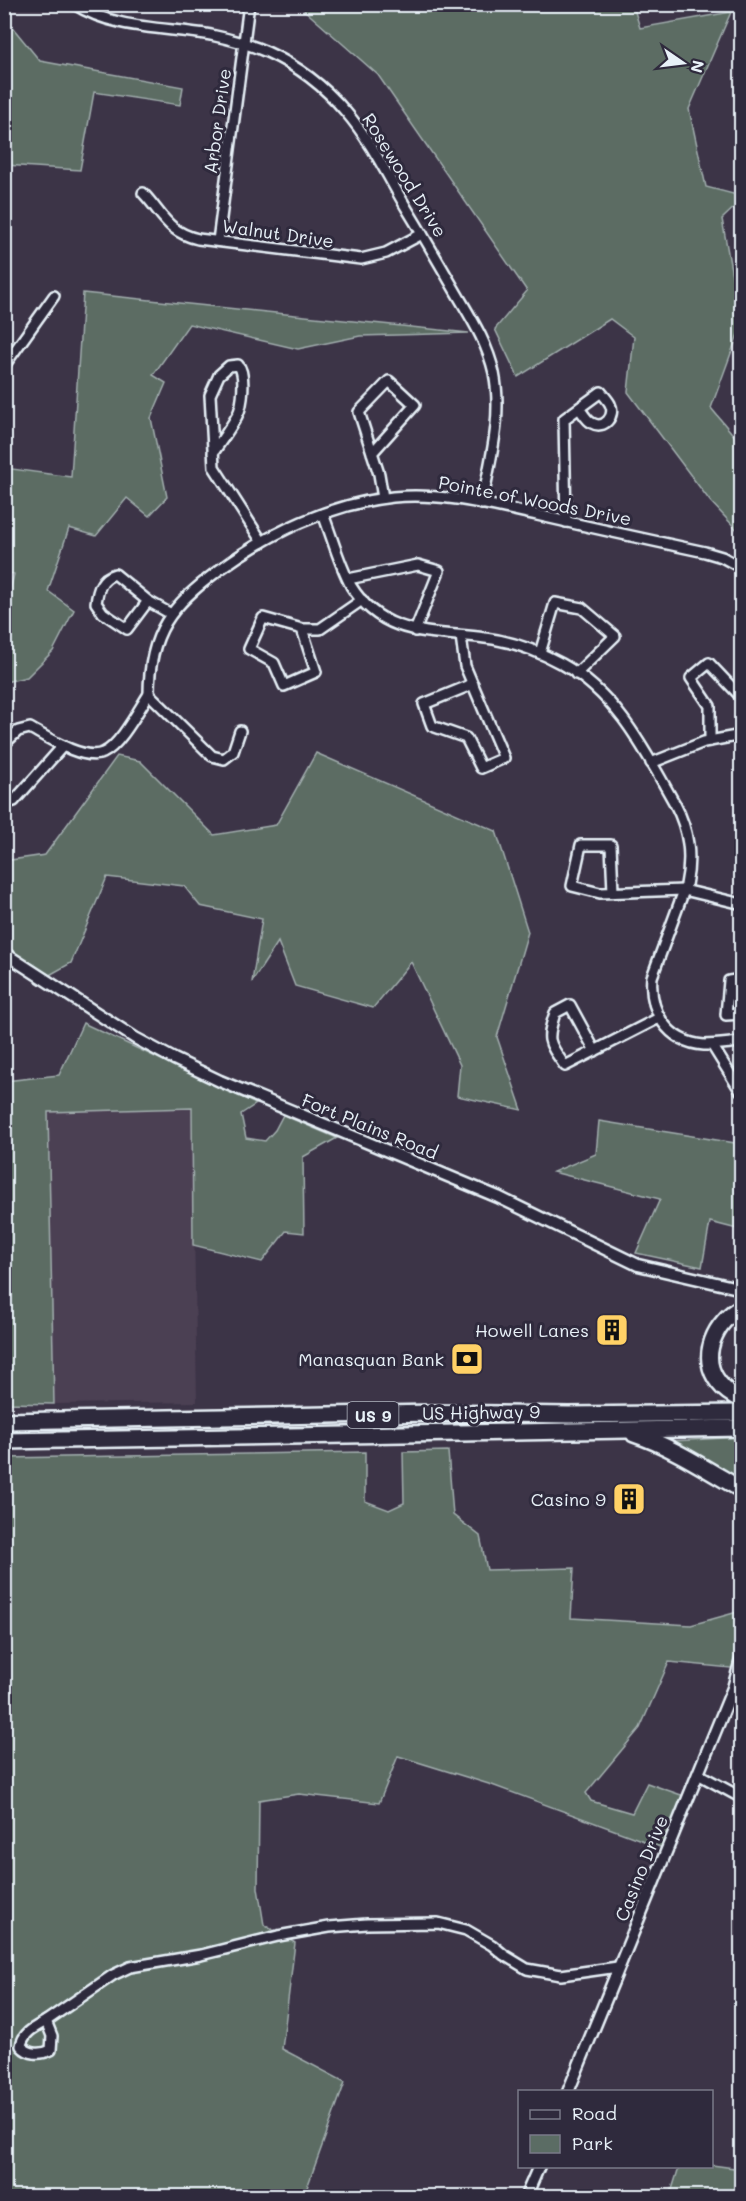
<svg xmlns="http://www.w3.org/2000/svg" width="746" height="2201" font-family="Mali,sans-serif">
  <rect width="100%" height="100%" fill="#3c3447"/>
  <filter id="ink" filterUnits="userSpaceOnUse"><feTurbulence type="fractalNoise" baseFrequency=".0167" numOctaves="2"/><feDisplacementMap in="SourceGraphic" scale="12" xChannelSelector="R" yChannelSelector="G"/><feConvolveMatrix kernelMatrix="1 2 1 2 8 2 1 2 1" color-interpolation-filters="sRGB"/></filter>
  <g filter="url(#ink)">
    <polygon fill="#4c3f53" points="192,1108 197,1402 54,1404 48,1112"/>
    <g fill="#5b6c64" stroke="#a2aeae" stroke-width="1.5">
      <polygon points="303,5 633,5 640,28 731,12 689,109 706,187 741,196 741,201 722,219 741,326 711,408 741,444 741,534 710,501 628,392 634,337 610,319 518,377 495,329 527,291 378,75 303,9"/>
      <polygon points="4,17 40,61 183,87 180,105 94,92 80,170 5,165"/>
      <polygon points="83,293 469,333 360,336 298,349 189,324 153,375 166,383 151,418 167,497 149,516 127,498 96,536 69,528 48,591 74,610 53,651 27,677 5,682 5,611 14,574 5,572 5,468 71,477"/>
      <polygon points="316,753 496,831 528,932 497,1037 522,1110 457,1096 460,1065 411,962 373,1008 295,986 278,942 252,982 262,919 200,906 184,886 107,877 71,963 37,982 5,947 4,861 45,855 117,756 140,761 214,835 276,825"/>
      <polygon points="83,1023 256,1104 241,1114 246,1138 265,1141 275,1130 283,1115 337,1138 303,1157 304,1233 286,1231 262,1262 193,1245 192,1108 48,1112 54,1404 5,1403 5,1081 59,1075"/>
      <polygon points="599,1121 741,1144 741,1230 710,1222 702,1267 636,1253 660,1199 553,1172 596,1154"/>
      <polygon points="741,1437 741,1484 672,1441"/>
      <polygon points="448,1451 453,1515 480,1536 487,1570 574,1568 571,1618 691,1625 741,1611 741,1669 669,1662 640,1728 586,1793 591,1801 632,1813 647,1783 684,1796 663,1848 492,1785 398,1756 379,1803 299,1794 259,1800 258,1888 264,1925 295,1943 282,2049 345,2082 304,2196 5,2196 4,1458 365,1452 365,1501 389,1510 404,1503 403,1452"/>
      <polygon points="712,2165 741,2169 741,2196 670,2196 679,2167 712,2166"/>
    </g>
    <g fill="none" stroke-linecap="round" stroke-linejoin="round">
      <g stroke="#e8f1f8" stroke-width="14">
        <g id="minor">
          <path d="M74,4C115,30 165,27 211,35C230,39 249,44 267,52C298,66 325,87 346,112C371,141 388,177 407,209C423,235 438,261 453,287C469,315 487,341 494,373C503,417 490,460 482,504"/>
          <path d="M143,193C163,214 167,232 198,239L361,259L386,253L422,234"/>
          <polyline points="218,241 249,4"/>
          <polyline points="4,366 54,296"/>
          <path d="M213,453C221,441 230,429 237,416C243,406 246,373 238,365L229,366L219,375L210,395L214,467L262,542"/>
          <polyline points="372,453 415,405 389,381 359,412 379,474 383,498"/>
          <path d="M323,514C332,537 339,564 351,586C383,638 433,631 485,638C512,641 538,651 562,664C618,695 645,751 675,804C689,831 692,856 686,885L652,977C649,1011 667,1042 704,1045C717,1045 729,1043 742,1042"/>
          <path d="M566,522L564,419L601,392C604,396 608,400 610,404C616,416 604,430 592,423C586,420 583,413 579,408"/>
          <polyline points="348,579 418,565 439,571 415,631"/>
          <path d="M148,601L127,629L103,613L96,603C98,589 101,578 115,574L148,601L171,614"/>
          <polyline points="302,629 316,672 284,686 274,663 249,649 263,618 302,629 320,629 362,600"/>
          <polyline points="461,636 465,666 504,758 481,768 466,738 432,726 424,704 473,684"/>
          <polyline points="540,653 555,603 582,608 615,636 576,674"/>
          <path d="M240,731L233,752L224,759L212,756L149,694C149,632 171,606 219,570C269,533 330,504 393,497C442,492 489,505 537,515C593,528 649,540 705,552L722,557L742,568"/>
          <polyline points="710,741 710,706 691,678 709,663 742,698"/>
          <path d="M4,744L18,731L30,728C48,738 83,761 103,753C120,746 139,709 149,694"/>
          <polyline points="651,763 704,742 742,735"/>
          <polyline points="4,804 14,801 63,746"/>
          <polyline points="613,892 611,845 581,845 572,886 600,893 684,890 742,904"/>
          <polyline points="742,979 729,981 726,1015 742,1014"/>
          <polyline points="712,1045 740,1090 742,1089"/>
          <path d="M595,1051L570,1005L555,1013C546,1041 548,1042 565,1066L659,1018"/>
          <polyline points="698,1774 742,1798"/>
          <polyline points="46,2021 113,1975 130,1967 201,1955 278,1936 329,1927 367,1924 438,1923 466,1930 492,1945 504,1955 527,1969 561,1975 618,1967"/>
          <path d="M46,2021L52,2036L51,2050C41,2055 29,2055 21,2046C23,2032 36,2027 46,2021Z"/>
        </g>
      </g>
      <g stroke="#e8f1f8" stroke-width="15">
        <g id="tertiary">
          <polyline points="4,953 135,1038 174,1059 220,1081 498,1197 638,1265 742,1289"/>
          <polyline points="568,2092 733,1688 742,1656"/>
          <polyline points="526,2196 539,2166"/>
        </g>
      </g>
      <g stroke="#e8f1f8" stroke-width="20">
        <g id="trunk">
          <path d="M742,1307C715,1321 698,1357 719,1383C725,1391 733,1396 742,1400"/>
          <polyline points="4,1421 434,1413 569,1415 742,1413"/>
          <path d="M634,1434C673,1447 706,1469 742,1490"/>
          <polyline points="4,1441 742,1428"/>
        </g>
      </g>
      <use href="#minor" stroke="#2f2a3d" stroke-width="9"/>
      <use href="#tertiary" stroke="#2f2a3d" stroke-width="10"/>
      <use href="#trunk" stroke="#2f2a3d" stroke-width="15"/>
    </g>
  </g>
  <defs>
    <g id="building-square" transform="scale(1.725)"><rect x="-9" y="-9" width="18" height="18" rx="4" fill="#ffd166" stroke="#2f2a3d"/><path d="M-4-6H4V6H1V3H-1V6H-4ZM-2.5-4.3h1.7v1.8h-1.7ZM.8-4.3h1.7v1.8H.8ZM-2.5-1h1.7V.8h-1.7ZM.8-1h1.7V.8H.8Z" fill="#111"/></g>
    <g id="bank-square" transform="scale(1.725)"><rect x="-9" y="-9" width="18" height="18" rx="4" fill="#ffd166" stroke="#2f2a3d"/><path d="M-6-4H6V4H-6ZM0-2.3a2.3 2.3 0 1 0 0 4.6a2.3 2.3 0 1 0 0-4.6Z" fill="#111"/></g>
  </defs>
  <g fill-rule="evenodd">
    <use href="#building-square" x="612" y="1330"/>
    <use href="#bank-square" x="467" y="1359"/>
    <use href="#building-square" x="629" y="1499"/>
  </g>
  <g text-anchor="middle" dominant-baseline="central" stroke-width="6" stroke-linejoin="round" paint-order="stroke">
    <rect fill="#2f2a3d" stroke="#b0b5c0" stroke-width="1.5" x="347.5" y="1402" width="51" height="26" rx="4.5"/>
    <g font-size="16" font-weight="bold" fill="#e8f1f8">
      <text x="373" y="1415">US 9</text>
    </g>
    <g font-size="18" fill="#e8f1f8" stroke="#2f2a3d">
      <text transform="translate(217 121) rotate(-82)">Arbor Drive</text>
      <text transform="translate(405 175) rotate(58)">Rosewood Drive</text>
      <text transform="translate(278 233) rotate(8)">Walnut Drive</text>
      <text transform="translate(535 500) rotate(11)">Pointe of Woods Drive</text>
      <text transform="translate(370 1126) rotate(22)">Fort Plains Road</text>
      <text transform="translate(481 1412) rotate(-1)">US Highway 9</text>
      <text transform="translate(641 1868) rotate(-68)">Casino Drive</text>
    </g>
    <g font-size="18" fill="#e8f1f8" stroke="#2f2a3d" text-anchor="end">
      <text x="589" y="1330">Howell Lanes</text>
      <text x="444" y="1359">Manasquan Bank</text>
      <text x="606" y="1499">Casino 9</text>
    </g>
  </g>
  <rect width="746" height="2201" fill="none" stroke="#2f2a3d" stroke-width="24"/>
  <rect x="12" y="12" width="722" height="2177" fill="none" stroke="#e8f1f8" stroke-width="2" filter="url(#ink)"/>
  <rect x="518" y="2090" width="195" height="78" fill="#2f2a3d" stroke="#797a88" stroke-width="1.5"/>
  <rect x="530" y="2110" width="30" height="9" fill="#2f2a3d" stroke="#797a88" stroke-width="1.5"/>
  <text x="572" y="2120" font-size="18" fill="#e8f1f8">Road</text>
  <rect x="530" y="2135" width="30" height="18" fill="#5b6c64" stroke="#797a88" stroke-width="1.5"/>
  <text x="572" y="2150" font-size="18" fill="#e8f1f8">Park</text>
  <g transform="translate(683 63) rotate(104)" stroke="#2f2a3d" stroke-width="4.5" paint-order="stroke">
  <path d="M0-4.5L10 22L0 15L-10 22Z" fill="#e8f1f8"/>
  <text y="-9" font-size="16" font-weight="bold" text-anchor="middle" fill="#e8f1f8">N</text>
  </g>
</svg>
